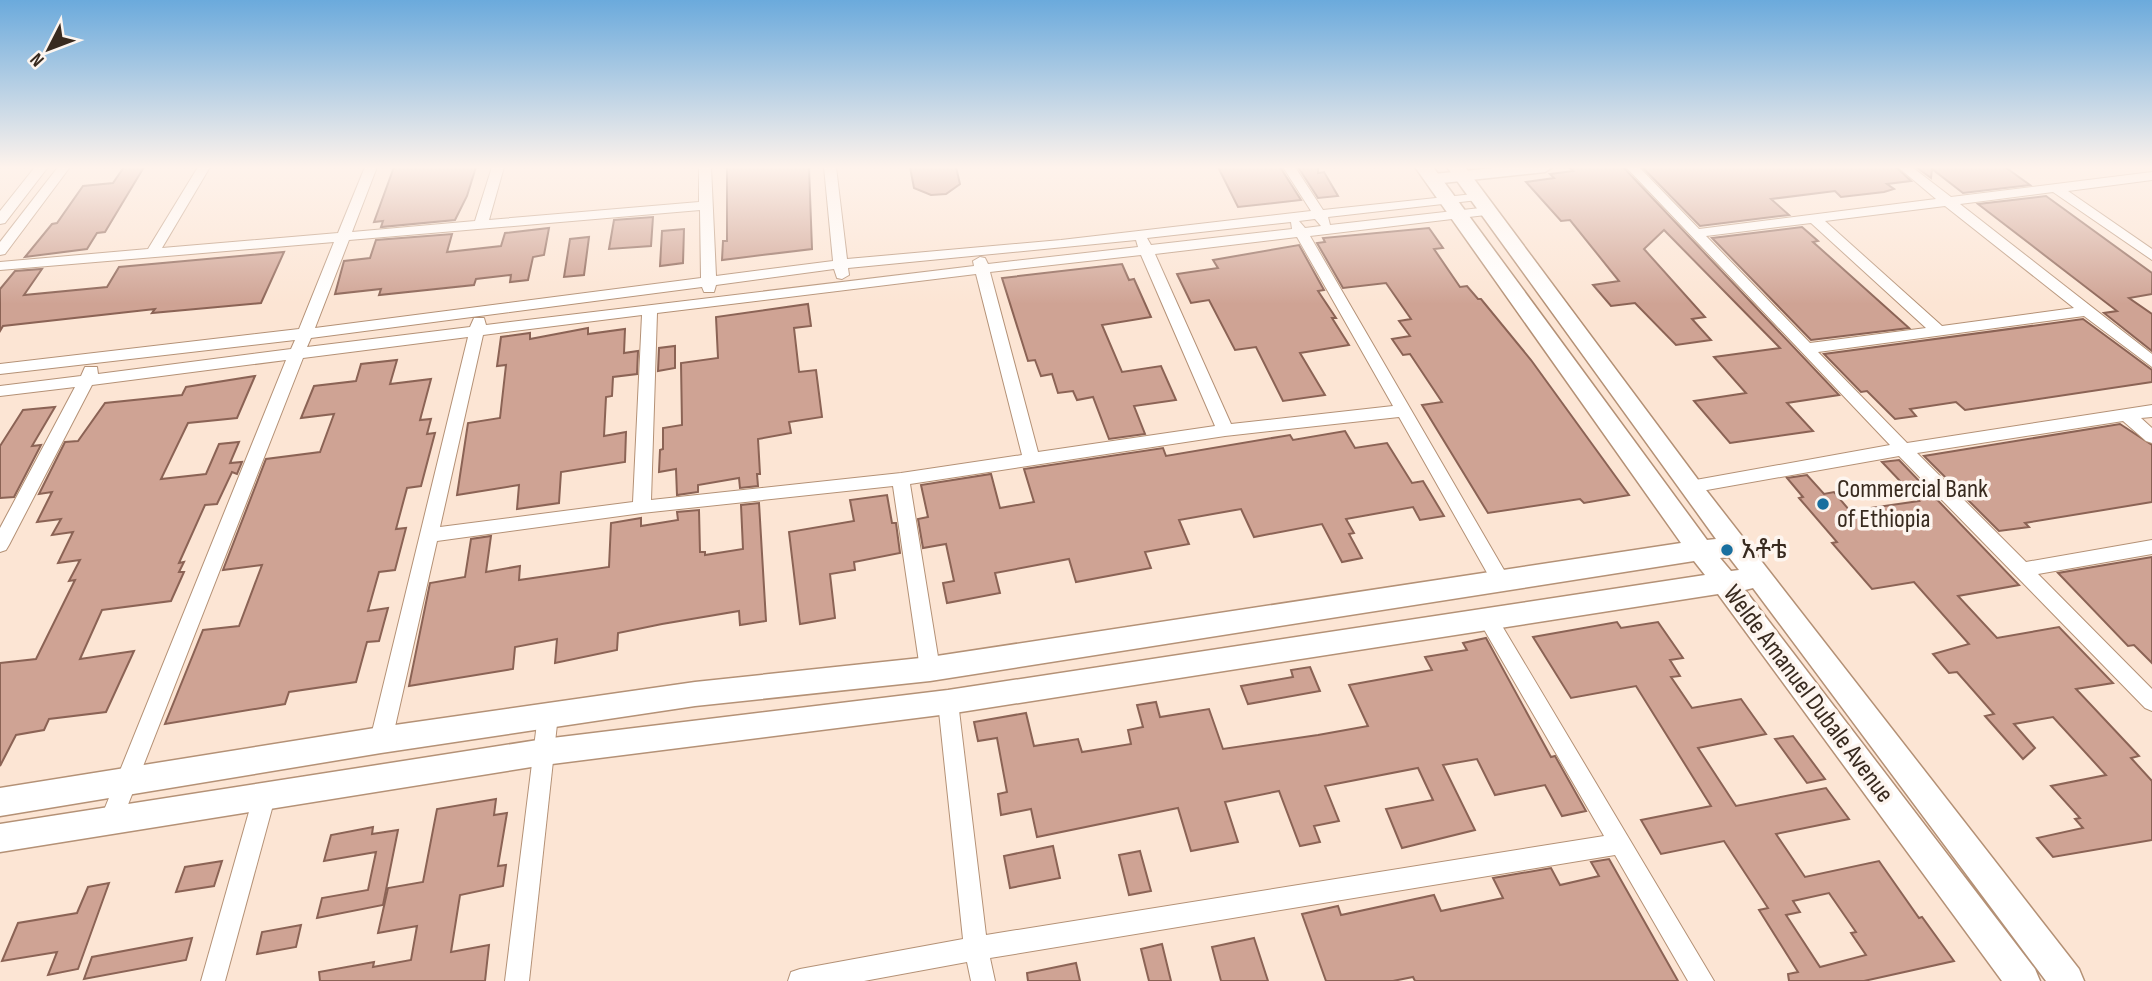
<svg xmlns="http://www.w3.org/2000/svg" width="2152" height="981" font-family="'Sofia Sans Condensed','Noto Sans Ethiopic',sans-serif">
  <rect width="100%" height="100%" fill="#fce5d4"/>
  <g fill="#cfa394" stroke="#8b6355" stroke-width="2" fill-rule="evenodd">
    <polygon points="124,167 144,167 105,232 97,233 87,249 25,257 52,224 57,223 83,186 113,183"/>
    <polygon points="394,167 476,167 467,196 455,220 381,227 383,221 374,222"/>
    <polygon points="727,167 809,167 812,249 722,260 723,241 727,241"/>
    <polygon points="910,167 956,167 960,184 946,194 931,195 914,188"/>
    <polygon points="1218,167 1280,167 1301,200 1238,207"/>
    <polygon points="1298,167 1318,167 1318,173 1324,172 1338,196 1318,198"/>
    <polygon points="1569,167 1623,167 1839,395 1787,403 1813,431 1730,443 1694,401 1746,393 1714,357 1780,348 1664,230 1644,249 1705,317 1692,319 1711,340 1676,345 1635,303 1611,306 1593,285 1619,281 1570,220 1561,221 1526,182 1554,178 1550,174 1573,171"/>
    <polygon points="1642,167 1896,167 1911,181 1887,184 1894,189 1884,192 1841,197 1835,191 1771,199 1789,215 1700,226"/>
    <polygon points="1916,167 2005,167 2030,185 1963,193 1932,169 1931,178"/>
    <polygon points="2046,196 2152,273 2152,294 2129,298 2152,314 2152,351 2104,313 2117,311 1978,204"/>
    <polygon points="653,217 651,246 609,249 614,220"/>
    <polygon points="1802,227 1818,241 1813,242 1909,328 1811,340 1712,238"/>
    <polygon points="549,228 544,255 533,257 528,280 510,282 511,275 476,279 474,285 379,295 381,289 335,294 344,261 370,258 376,240 452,234 447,252 501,246 505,233"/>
    <polygon points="1429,228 1443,248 1434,249 1460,287 1467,286 1478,299 1481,299 1531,360 1629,495 1584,503 1580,499 1488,513 1422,405 1442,402 1410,354 1403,355 1392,339 1410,336 1399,321 1411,319 1386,283 1343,288 1317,243 1325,242 1323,238"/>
    <polygon points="684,229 683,263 660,266 662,231"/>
    <polygon points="589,237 584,275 564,277 570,239"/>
    <polygon points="1299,245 1324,290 1318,291 1336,318 1332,318 1349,345 1300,353 1325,395 1283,401 1256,347 1235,350 1209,300 1191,303 1177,274 1218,268 1213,260"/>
    <polygon points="284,252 261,303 152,313 155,309 3,326 0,331 0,289 15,271 42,269 24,295 107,287 119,267"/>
    <polygon points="1122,264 1129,280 1134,279 1151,317 1102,325 1122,372 1161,366 1176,400 1134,406 1145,434 1109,439 1093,397 1077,400 1073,391 1058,393 1052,374 1041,376 1035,360 1028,361 1002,278"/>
    <polygon points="808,304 811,326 794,328 799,372 816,370 822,417 789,422 791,433 758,439 760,474 757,474 758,486 740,488 739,478 698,485 698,492 677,495 676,469 659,472 660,450 663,449 663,428 682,425 681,363 718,358 716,317"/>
    <polygon points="2083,319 2152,370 2152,382 1965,410 1956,402 1910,409 1916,416 1895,419 1867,391 1861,392 1824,354"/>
    <polygon points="588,328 588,334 625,329 624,353 638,351 637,374 613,377 612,396 606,397 604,436 626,432 625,462 561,472 559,503 517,509 519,485 457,495 468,423 500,418 506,365 497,366 501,337 530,333 530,339"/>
    <polygon points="675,346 675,368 658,371 659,348"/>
    <polygon points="397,360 390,384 431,379 420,420 431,419 427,434 435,433 421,486 407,488 396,529 406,528 395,570 379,572 368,611 388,608 379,641 367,642 356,682 289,692 285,704 165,724 203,630 239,626 262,565 223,570 266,459 320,452 334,414 301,418 314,386 356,381 361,364"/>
    <polygon points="255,376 237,418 188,423 161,479 206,474 219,444 239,442 230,463 242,462 237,474 232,472 217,504 205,505 179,563 184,562 179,572 184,572 171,601 102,610 80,659 134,651 106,712 49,719 44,730 16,735 0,766 0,663 36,659 75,580 69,581 80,560 58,563 73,532 52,535 61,519 37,522 52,492 39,494 65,442 78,441 105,403 182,395 186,387"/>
    <polygon points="55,407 32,446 41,445 14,497 0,498 0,446 23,410"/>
    <polygon points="2120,424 2152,445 2152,502 2025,523 2029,527 1999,531 1924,456"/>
    <polygon points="1345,431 1355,448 1387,443 1412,483 1423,481 1444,516 1420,520 1413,507 1346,519 1354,533 1349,534 1362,558 1342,562 1322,524 1254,537 1241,509 1179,520 1189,544 1145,552 1151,568 1076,582 1069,559 995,573 1000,593 947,603 943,583 954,581 946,544 923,548 918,519 928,517 921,485 991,474 1000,508 1034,502 1024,469 1163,448 1166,456 1290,435 1293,440"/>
    <polygon points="1899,460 2019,585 1958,596 1997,638 2059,627 2113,683 2076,689 2139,756 2131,758 2152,781 2152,840 2053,857 2037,838 2083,828 2075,819 2080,818 2051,786 2106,775 2053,717 2014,724 2035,748 2023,759 1985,716 1994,714 1957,672 1949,673 1933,654 1969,644 1914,582 1872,589 1832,543 1837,542 1799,498 1803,497 1787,478 1807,475 1824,494 1834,492 1850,511 1919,501 1882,462"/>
    <polygon points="887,495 892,523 896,523 900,553 854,562 855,570 830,574 835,618 800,624 789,532 854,521 850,500"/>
    <polygon points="759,503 766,621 740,625 739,611 662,624 618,633 617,650 555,663 557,639 515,647 513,669 409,686 430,583 465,577 471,539 491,536 486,572 520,566 519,580 609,567 611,523 641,518 641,526 678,520 677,512 699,510 700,552 705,552 705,555 743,549 741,505"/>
    <polygon points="2152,557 2152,663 2134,645 2128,646 2058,573"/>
    <path d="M1617,622L1621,628L1658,622L1683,658L1670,660L1680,676L1671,677L1692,708L1741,699L1766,734L1698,748L1736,806L1826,788L1849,819L1776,834L1805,877L1879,861L1919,918L1922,917L1954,961L1864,981H1789L1788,974L1798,972L1759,910L1768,908L1724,841L1661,854L1641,820L1711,806L1636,686L1571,698L1533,637ZM1829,893L1856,932L1851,933L1866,955L1820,967L1786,915L1800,912L1793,901Z"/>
    <polygon points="1486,638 1551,757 1555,756 1586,811 1562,816 1545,785 1495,795 1477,759 1443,765 1475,830 1402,848 1386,809 1433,800 1418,768 1325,786 1339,821 1314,826 1320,842 1300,846 1279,791 1225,802 1238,842 1191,851 1178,808 1037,837 1031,809 1001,815 998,794 1007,792 997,738 978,741 974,722 1026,713 1034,746 1078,739 1082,752 1131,744 1128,730 1143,727 1137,705 1156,702 1160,717 1209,709 1223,749 1318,735 1368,726 1349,685 1432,670 1425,657 1467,650 1463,643"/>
    <polygon points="1310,667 1320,691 1248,704 1241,686 1293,677 1291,670"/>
    <polygon points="1793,736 1825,779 1807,783 1775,739"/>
    <polygon points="496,799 494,815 507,813 498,866 506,865 503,886 460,895 451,952 489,945 485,981 320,981 319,972 374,962 373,967 411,960 417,926 378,933 388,888 423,882 437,809"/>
    <polygon points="373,827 372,834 398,830 383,905 317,918 322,898 368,890 376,852 324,861 331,835"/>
    <polygon points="1053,846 1060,878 1010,888 1004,856"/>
    <polygon points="1140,851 1151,891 1129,895 1119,855"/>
    <polygon points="1609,859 1678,981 1415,981 1413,977 1393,981 1326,981 1302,914 1338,906 1341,915 1434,895 1441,911 1503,898 1493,878 1551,868 1560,885 1599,876 1591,862"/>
    <polygon points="222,861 214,886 176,892 185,867"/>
    <polygon points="109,883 78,969 48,975 57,952 2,961 18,923 77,913 88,887"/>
    <polygon points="301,925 296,947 257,954 262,932"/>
    <polygon points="192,938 186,960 84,979 92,957"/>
    <polygon points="1254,938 1268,981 1221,981 1212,947"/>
    <polygon points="1162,944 1171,981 1149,981 1141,949"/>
    <polygon points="1076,963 1080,981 1028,981 1027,973"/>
  </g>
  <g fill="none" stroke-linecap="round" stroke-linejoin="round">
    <g stroke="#b49176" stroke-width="2">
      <g id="minor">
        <polygon points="35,167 48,167 5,223 0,224 0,211"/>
        <polygon points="58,167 70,167 5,254 0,255 0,242"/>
        <path d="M198,167H210L162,248L338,233L365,167H377L352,232L475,221L492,167H504L489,220L699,202V167H711L716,276L833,261L824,167H836L847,259L1061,240L1311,211L1283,167H1295L1323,210L1483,193L1485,196L1478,200L1328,217L1330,225L1489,207L1496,211L1494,214L1310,236L1511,582L1509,587H1495L1399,417L1225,436L910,484L940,669L937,675L930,677L923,675L920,669L893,486L642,513L437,541L392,740L388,746L381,749L374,746L370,740L468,337L303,358L122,820L119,827L111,830L103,827L100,820L286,360L92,385L9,545L6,550L0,552V528L75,387L0,396V386L81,376L85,367H97L98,374L291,349L295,340L0,374V364L299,329L334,242L0,270V262L148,249ZM700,210L701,278L315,328L349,240ZM1315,219L1321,226L1305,228L1299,221ZM1291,222L1292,229L1151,245L1147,238ZM1297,237L1393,406L1231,424L1155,254ZM1136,240L1138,247L988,264L985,258L980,257L973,261L974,266L486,325L484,318H474L470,327L307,347L311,338L702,287L704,292H714L716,285L834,269L837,278L842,279L849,275L848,268ZM1141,255L1215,426L1038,452L990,272ZM976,274L1022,455L901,473L651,500L657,313ZM642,315L633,502L440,527L483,335Z"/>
        <path d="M1626,167H1639L1699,229L1936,199L1898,167H1912L1951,197L2152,172V180L2068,191L2152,249V260L2053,192L1960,204L2152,354V367L2084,316L1818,352L1907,443L2152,405V417L2141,418L2152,428V443L2146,441L2123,421L1917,453L2026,562L2152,540V554L2038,574L2152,689V711L2145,708L1899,456L1690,493L1684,491L1681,487L1690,481L1890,445ZM1945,206L2074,308L1942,326L1825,221ZM1811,223L1926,328L1810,343L1706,236Z"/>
        <polygon points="1488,611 1495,614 1714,981 1688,981 1615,855 990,958 995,981 971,981 967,962 864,981 788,981 791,972 800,969 963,939 938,702 941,696 948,693 955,696 958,702 986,935 1604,836 1478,619 1481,614"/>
        <polygon points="548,706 555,709 558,715 529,981 505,981 538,715 541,709"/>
        <polygon points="265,784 273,787 276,794 225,981 201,981 254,794 257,787"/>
      </g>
    </g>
    <g stroke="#b49176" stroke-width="3">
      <polygon id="tertiary" points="1504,167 1553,167 1545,172 1433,184 1425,179 1433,174"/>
    </g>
    <g stroke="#b49176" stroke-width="3">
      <path id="secondary" d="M1415,167H1433L1707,540L1716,539L1447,167H1465L1699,481L2079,969L2084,981H2046L1753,588L1745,590L2035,969L2040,981H2002L1718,594L948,714L544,765L0,852V824L544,739L948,690L1705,575L1694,561L930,681L695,706L381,753L0,816V788L381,727L695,682L930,657L1681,543ZM1729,557L1739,570L1731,571L1720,558Z"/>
    </g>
    <use href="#minor" fill="#fff" fill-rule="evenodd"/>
    <use href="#tertiary" fill="#fff" fill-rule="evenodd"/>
    <use href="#secondary" fill="#fff" fill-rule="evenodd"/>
  </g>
  <linearGradient id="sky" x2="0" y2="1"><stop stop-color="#6baadc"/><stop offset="0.55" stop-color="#fef3ec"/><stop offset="1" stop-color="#fef3ec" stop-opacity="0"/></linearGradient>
  <rect width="2152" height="304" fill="url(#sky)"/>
  <g fill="#196f9f" stroke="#fdf5ef" stroke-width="2.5">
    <circle cx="1823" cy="504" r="7"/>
    <circle cx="1727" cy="550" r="7"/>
  </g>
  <g text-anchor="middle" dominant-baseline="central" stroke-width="7" stroke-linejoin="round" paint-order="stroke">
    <g font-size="26" fill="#382a1f" stroke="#fdf5ef" text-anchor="start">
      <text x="1837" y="489">Commercial Bank<tspan x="1837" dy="30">of Ethiopia</tspan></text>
      <text x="1741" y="550">አቶቴ</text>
    </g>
    <g font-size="26" fill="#382a1f" stroke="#fdf5ef">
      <text transform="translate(1808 694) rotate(53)">Welde Amanuel Dubale Avenue</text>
    </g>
  </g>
  <g transform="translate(49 49) rotate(228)" stroke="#fdf5ef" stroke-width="5" paint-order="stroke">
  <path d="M0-5L12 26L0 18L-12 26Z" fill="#382a1f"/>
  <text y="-10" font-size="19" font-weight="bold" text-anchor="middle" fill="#382a1f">N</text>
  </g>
</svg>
